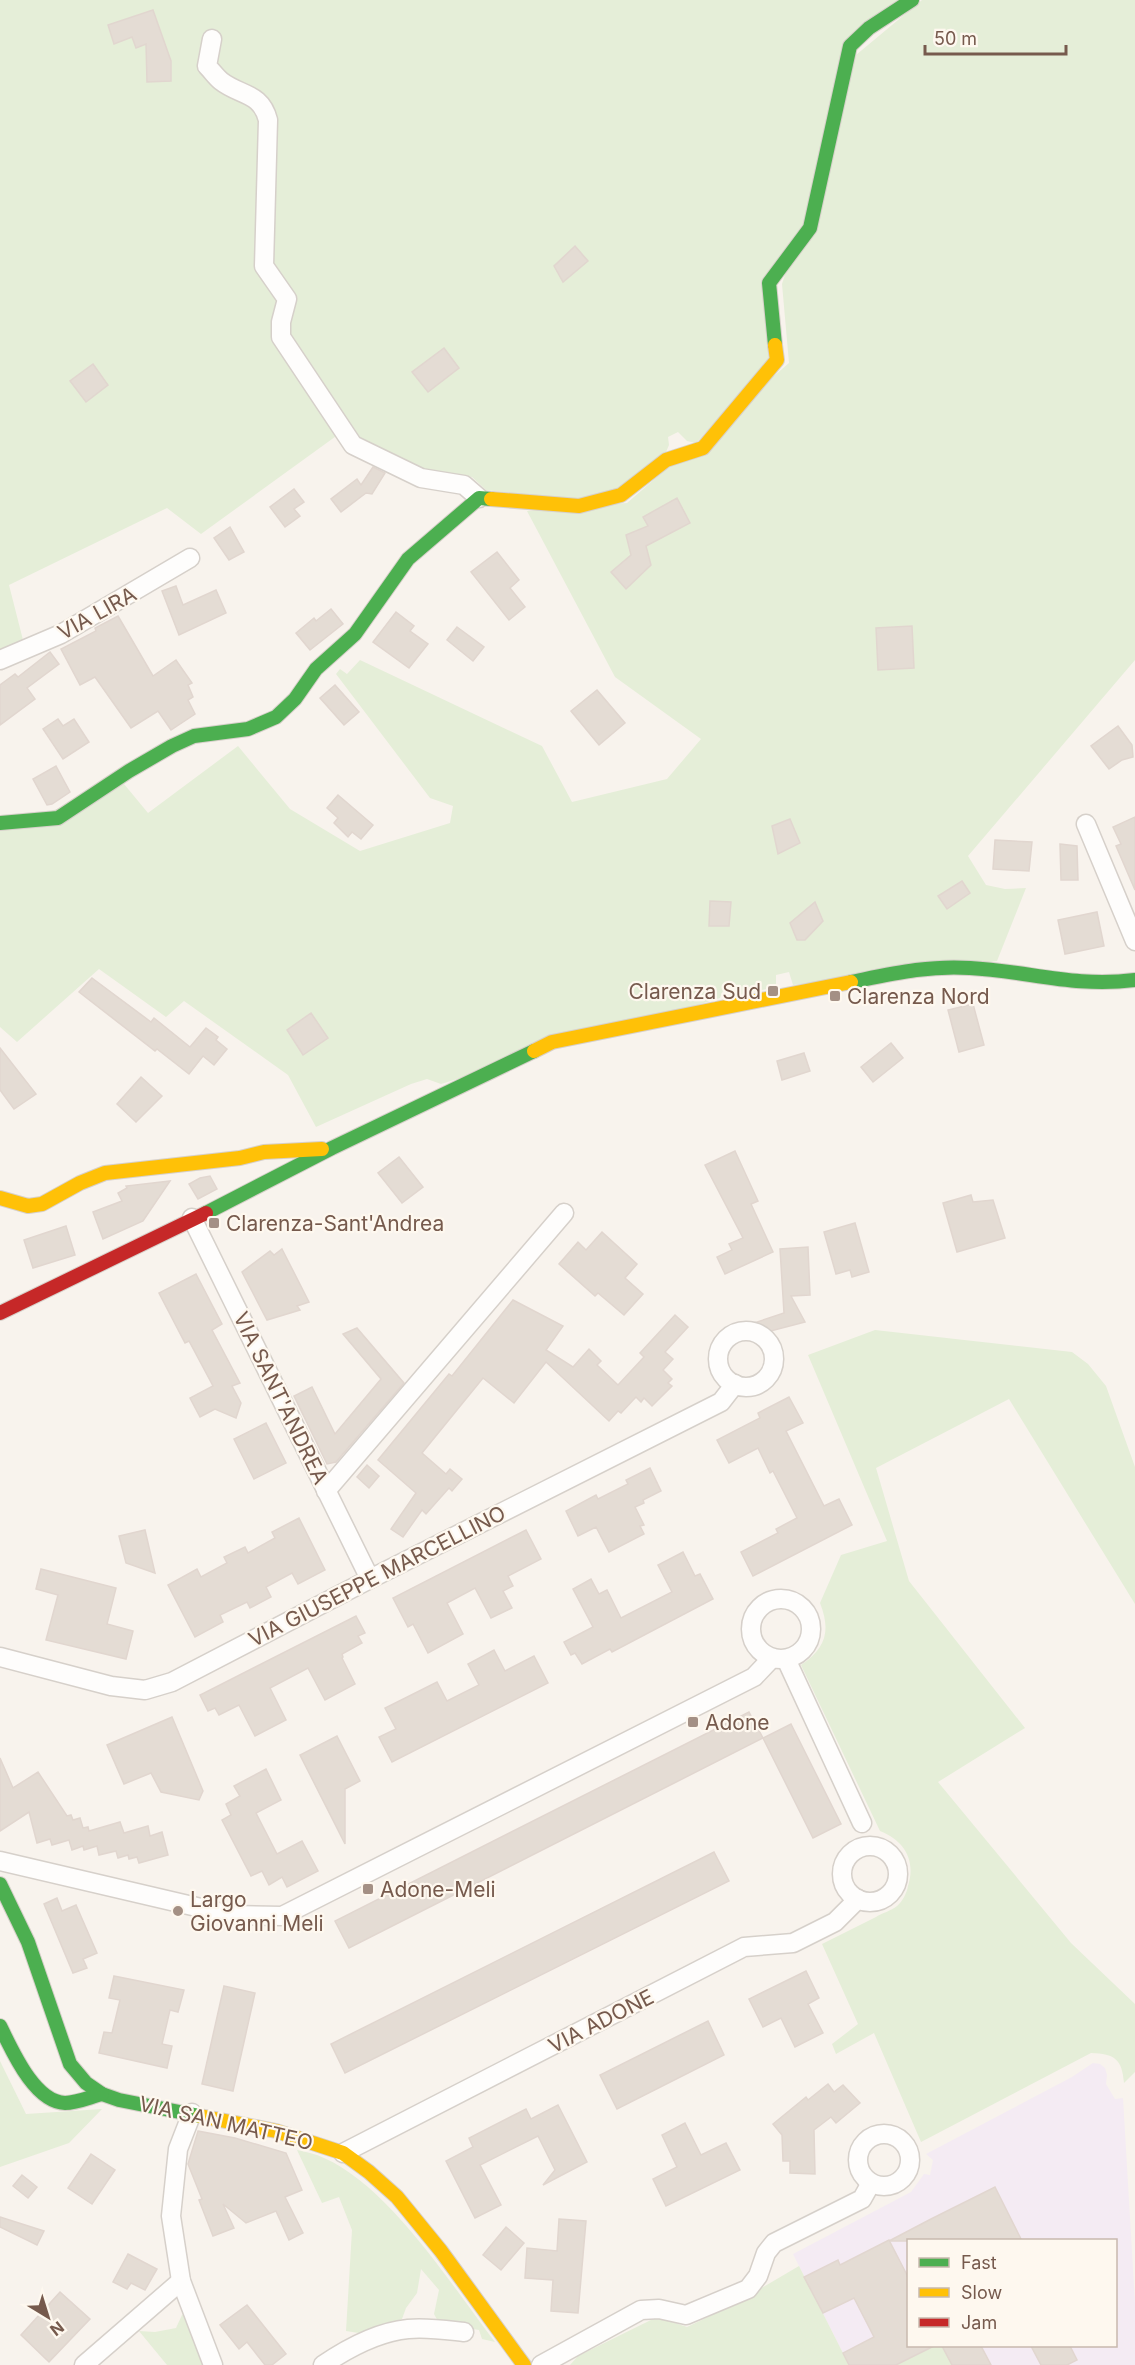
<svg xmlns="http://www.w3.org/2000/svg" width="1135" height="2365" font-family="Inter,sans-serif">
  <rect width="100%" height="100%" fill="#f8f3ed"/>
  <polygon fill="#f4ebf3" points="1093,2063 1100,2064 1105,2068 1107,2075 1106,2084 1115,2099 1123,2098 1135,2303 1135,2365 952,2365 942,2346 1116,2346 1116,2240 908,2240 908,2346 934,2346 896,2365 849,2365 793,2254 911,2192 924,2174 930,2175 933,2160 926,2154 1072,2077"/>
  <g fill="#e5eed8">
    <polygon points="0,0 902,0 861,27 805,226 763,285 769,361 696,443 687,441 678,432 668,437 669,445 666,452 617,490 573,500 486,490 472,477 424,472 339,434 201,534 167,508 9,585 23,640 0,651"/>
    <polygon points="922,0 1135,0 1135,660 968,856 986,885 1005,889 1026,888 997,961 793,985 789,972 776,975 776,987 738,995 735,985 725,986 720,998 441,1084 427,1079 411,1084 316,1127 288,1075 184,1001 166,1017 99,969 17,1042 0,1027 0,830 124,784 148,813 238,746 290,809 360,851 450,823 453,806 430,798 336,674 340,669 347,674 360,660 542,746 572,802 667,779 701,739 615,677 527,511 627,503 789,363 782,284 856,55"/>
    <path d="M875,1330L1072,1352L1088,1364L1106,1386L1135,1467V1604L1009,1399L876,1468L909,1581L1025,1728L938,1782L1071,1943L1135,2004V2072L1124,2083C1122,2059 1115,2054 1091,2053L921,2142L874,2033L836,2054L832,2044L858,2024L822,1944C840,1935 858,1926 876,1917C882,1913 891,1911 897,1906C902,1902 907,1893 908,1886C916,1861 905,1841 880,1831L801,1665C826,1648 831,1631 820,1603L841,1555L887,1541L808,1355Z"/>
    <polygon points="0,2061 26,2114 102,2109 69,2143 0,2167"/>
    <path d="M297,2150C306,2152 316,2154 324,2158C390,2187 451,2285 495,2342L482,2339L479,2330L439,2323L434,2314L439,2290L421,2269L417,2293L406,2308L402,2319L365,2334L346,2331L352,2230L339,2197L322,2203Z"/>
    <polygon points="799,2266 849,2365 570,2365 578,2356 657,2317 687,2327 729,2307"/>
    <polygon points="186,2313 206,2365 167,2365 139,2331 155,2332 176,2328 182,2315"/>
    <polygon points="934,2346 942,2346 952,2365 896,2365"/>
  </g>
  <g fill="#e4dcd4" stroke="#e1d6cf" stroke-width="1.5">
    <polygon points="153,10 171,61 171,81 147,82 146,44 136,48 132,37 114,44 108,25"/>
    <polygon points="575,246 588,261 563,282 554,266"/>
    <polygon points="444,348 459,368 428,392 412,372"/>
    <polygon points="93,364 108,385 86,402 70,381"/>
    <polygon points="373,467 385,473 372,494 366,493 341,512 331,499 357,479 361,485"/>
    <polygon points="294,489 304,502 294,509 300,516 285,527 270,507"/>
    <polygon points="677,498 690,523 646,546 651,565 626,589 611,572 631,555 626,535 648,526 643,517"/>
    <polygon points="230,527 244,552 229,560 214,538"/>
    <polygon points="497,552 519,580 510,588 525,607 509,620 471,572"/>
    <polygon points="176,586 183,605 216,590 226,613 179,635 162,591"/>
    <polygon points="331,609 343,624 310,650 296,633 314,618 316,621"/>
    <polygon points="396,612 414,626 410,631 428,644 409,668 373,642"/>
    <polygon points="118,616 153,676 176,660 192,683 188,685 193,697 188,700 195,714 171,730 158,711 131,728 95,677 80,685 61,649 96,631 95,628"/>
    <polygon points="912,626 914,668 878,670 876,628"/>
    <polygon points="457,627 484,647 473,661 447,640"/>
    <polygon points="50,652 59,664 27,688 35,699 0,725 0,685 15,674 18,677"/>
    <polygon points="335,685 359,712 344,725 320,698"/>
    <polygon points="597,690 625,723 599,745 571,711"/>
    <polygon points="58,719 63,726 74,719 89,742 63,759 43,729"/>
    <polygon points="1118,726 1132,745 1133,757 1122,760 1109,769 1091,746"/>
    <polygon points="56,766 70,792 52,804 47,805 33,779"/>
    <polygon points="338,795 373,825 361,839 352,832 348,837 334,823 338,818 327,808"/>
    <polygon points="1135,817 1135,890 1116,846 1121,844 1113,827"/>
    <polygon points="790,819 800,843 778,854 772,826"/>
    <polygon points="995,840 1032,842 1029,871 993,869"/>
    <polygon points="1060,844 1077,846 1078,880 1061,880"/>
    <polygon points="962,881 970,893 947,909 938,896"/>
    <polygon points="710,901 731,902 729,926 709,926"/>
    <polygon points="815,902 823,921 805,940 797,940 790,923"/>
    <polygon points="1097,912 1104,946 1065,954 1058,920"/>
    <polygon points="92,978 151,1022 154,1018 190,1047 206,1028 218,1037 216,1040 227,1049 214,1065 203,1056 189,1074 157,1049 155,1051 79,992"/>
    <polygon points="973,1004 984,1045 959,1052 948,1010"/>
    <polygon points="311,1013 328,1038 303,1055 287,1030"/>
    <polygon points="891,1043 903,1058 873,1082 861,1067"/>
    <polygon points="0,1048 36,1094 14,1109 0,1090"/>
    <polygon points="804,1053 810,1071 782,1080 777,1061"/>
    <polygon points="141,1077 162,1096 136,1122 117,1104"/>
    <polygon points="735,1151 758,1201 751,1204 773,1252 725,1274 717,1257 732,1250 729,1244 743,1238 705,1165"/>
    <polygon points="399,1157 423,1187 402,1203 378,1173"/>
    <polygon points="210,1176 217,1189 198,1199 189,1184 200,1178"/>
    <polygon points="170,1181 143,1221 103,1239 93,1212 122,1201 118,1193 127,1188 126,1186"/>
    <polygon points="971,1195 973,1202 993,1200 1005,1238 957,1252 943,1203"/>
    <polygon points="855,1223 869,1272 852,1277 850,1270 836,1274 824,1232"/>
    <polygon points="66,1226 75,1255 33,1268 24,1240"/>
    <polygon points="602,1232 637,1264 625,1278 643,1294 624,1315 598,1293 595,1296 559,1264 578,1242 586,1250"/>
    <polygon points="808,1247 810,1295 791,1296 805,1322 748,1337 745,1326 784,1313 780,1249"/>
    <polygon points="282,1249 309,1302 297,1306 300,1310 267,1320 242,1272 270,1251 274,1255"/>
    <polygon points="196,1274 222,1324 212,1330 240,1383 232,1386 241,1403 236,1418 215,1409 200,1417 190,1398 213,1386 189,1341 185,1343 159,1293"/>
    <polygon points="513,1300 563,1326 546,1350 573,1367 589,1349 601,1361 597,1365 618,1385 644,1357 640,1353 675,1315 688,1327 665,1352 673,1359 663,1370 672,1379 668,1383 672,1386 652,1406 644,1398 641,1402 636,1397 621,1413 618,1411 609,1421 546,1362 514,1403 483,1378 422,1453 446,1474 450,1469 462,1479 452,1491 449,1488 426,1514 422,1510 403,1537 391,1529 416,1493 378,1460 449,1374 452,1376"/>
    <polygon points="357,1328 404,1383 336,1462 327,1464 294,1396 312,1387 335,1434 381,1379 343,1334"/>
    <polygon points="789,1397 803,1423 786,1431 824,1506 839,1499 852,1525 753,1576 741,1552 778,1533 776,1529 797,1518 773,1471 770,1473 758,1448 729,1463 717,1440 760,1418 758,1413"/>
    <polygon points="266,1423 286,1463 254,1479 234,1439"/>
    <polygon points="367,1465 379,1476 369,1488 357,1477"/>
    <polygon points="650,1468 661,1491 643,1500 644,1503 635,1507 644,1525 640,1526 644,1534 609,1552 596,1527 578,1536 566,1511 596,1495 598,1499 628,1484 626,1480"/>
    <polygon points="299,1518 325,1570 298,1584 292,1573 266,1587 271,1597 250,1608 247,1602 220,1615 223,1622 195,1637 168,1585 197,1569 201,1577 227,1563 224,1557 245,1547 248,1553 275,1538 272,1532"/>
    <polygon points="145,1530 155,1573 126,1563 119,1536"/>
    <polygon points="526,1530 541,1559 508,1576 513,1586 503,1591 512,1608 491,1618 475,1588 447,1603 463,1634 428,1653 413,1624 408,1627 393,1598"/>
    <polygon points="683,1552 695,1576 700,1574 713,1599 612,1652 610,1649 582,1664 575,1653 571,1655 564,1642 593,1627 573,1589 591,1579 599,1594 607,1590 621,1618 672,1592 658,1565"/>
    <polygon points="41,1569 116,1588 107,1624 133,1631 126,1659 46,1640 58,1595 36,1589"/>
    <polygon points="356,1616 365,1633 358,1636 362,1643 342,1654 343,1657 342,1658 355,1684 325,1700 308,1668 270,1688 286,1720 255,1736 239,1705 219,1715 215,1708 208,1711 200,1695"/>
    <polygon points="494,1650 505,1671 534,1656 548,1683 392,1762 379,1737 396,1729 385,1708 437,1682 447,1701 479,1685 468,1664"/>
    <polygon points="749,1712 763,1738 349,1948 335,1921"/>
    <polygon points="172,1717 203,1791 199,1800 161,1792 151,1773 124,1784 107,1745"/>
    <polygon points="791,1724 841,1824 813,1838 763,1738"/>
    <polygon points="337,1736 360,1781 345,1789 345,1844 300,1755"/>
    <polygon points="0,1758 13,1788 38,1772 67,1816 71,1815 73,1820 80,1818 83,1828 88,1827 89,1831 120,1822 124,1833 148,1826 150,1836 162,1832 168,1855 139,1863 137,1857 129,1859 128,1855 118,1858 116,1851 99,1855 97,1846 84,1850 83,1846 72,1850 69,1840 52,1845 50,1839 37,1843 29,1812 0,1831"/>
    <polygon points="266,1769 281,1800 256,1813 277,1854 302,1841 318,1871 287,1887 282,1877 269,1885 262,1871 251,1876 222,1820 231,1815 226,1804 240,1796 234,1786"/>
    <polygon points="714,1852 729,1881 345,2073 331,2044"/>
    <polygon points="57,1898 62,1911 76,1905 97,1953 83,1959 87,1968 73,1973 44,1904"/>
    <polygon points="806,1971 819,1998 808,2004 823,2033 795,2047 781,2018 763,2027 749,1999"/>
    <polygon points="114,1976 184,1990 178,2012 170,2010 162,2044 172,2046 167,2068 99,2053 104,2032 112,2033 120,2000 109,1998"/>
    <polygon points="224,1986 255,1993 233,2091 202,2084"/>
    <polygon points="708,2021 724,2055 617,2109 600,2075"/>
    <polygon points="828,2084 834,2092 843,2085 860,2103 836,2123 831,2117 814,2130 815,2174 790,2173 790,2161 783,2161 782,2135 773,2124 806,2097 808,2100"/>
    <polygon points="558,2105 587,2162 543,2185 555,2170 538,2136 480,2165 501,2205 475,2218 446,2161 473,2147 469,2138 526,2109 531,2119"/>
    <polygon points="685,2123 701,2155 726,2143 740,2170 666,2206 653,2179 677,2167 662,2135"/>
    <polygon points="198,2131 235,2138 286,2153 302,2190 285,2197 303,2233 289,2240 276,2211 246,2223 223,2204 234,2228 213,2236 199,2200 202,2199 188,2164"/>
    <polygon points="91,2154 115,2170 92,2204 68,2188"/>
    <polygon points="22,2175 37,2187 28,2198 13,2186"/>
    <polygon points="995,2187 1022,2241 889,2241 931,2219"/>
    <polygon points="0,2217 44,2231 37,2245 0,2227"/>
    <polygon points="559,2219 586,2221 578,2313 551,2311 553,2280 525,2278 527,2248 557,2251"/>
    <polygon points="506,2227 524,2243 501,2270 483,2255"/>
    <polygon points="889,2240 909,2279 909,2346 934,2346 896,2365 849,2365 843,2353 874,2337 854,2298 823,2313 804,2277 838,2260 840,2265"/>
    <polygon points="128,2254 157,2269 145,2290 131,2283 127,2289 113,2282"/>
    <polygon points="60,2292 90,2319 49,2362 21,2335"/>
    <polygon points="247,2305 286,2354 272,2365 265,2365 247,2342 239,2349 220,2325"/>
    <polygon points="942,2346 981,2346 991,2365 952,2365"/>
    <polygon points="1031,2346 1070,2346 1077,2360 1067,2365 1041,2365"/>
  </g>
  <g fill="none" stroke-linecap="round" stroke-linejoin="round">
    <g stroke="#d6d0ca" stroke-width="21">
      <g id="street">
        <path d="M212,39L207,66C212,71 216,77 221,81C240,96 261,92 268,120L264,266L287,299L281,322V337L353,445L421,478L464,485L479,498"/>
        <polyline points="0,660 61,634 190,558"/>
        <polyline points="1086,824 1135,941"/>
        <polyline points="192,1218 370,1579"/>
        <circle cx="746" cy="1359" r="28"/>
        <polyline points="326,1491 564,1213"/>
        <circle cx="781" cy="1629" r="30"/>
        <polyline points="0,1657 111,1686 145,1690 172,1682 370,1579 721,1402 735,1384"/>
        <polyline points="786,1659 862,1823"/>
        <circle cx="870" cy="1874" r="28"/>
        <polyline points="0,1861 231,1915 282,1916 754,1677 772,1658"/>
        <polyline points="192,2113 178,2149 171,2216 181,2281 213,2365"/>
        <circle cx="884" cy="2160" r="26"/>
        <polyline points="343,2153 744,1947 793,1943 835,1922 858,1899"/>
        <polyline points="84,2365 181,2281"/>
        <path d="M323,2365C348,2348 377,2332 408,2329C426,2327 446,2330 464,2332"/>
        <polyline points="541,2365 641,2310 659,2309 686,2315 748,2289 758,2276 766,2253 774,2243 862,2199 871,2183"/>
      </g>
    </g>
    <g stroke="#d7d0ca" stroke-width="16">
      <g id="fast">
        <polyline points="775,345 769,283 810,228 850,46 869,28 912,0"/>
        <polyline points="0,823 58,818 129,771 172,746 194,736 248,729 276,717 295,699 316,669 355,634 408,559 479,498 491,499"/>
        <path d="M851,982C891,974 929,965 970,968C1028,971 1075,988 1135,980"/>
        <polyline points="206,1213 332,1148 534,1051"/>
        <polyline points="0,1884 28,1942 70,2064 86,2083 102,2094 119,2100 200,2116"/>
        <path d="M0,2026C12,2050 34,2102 65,2103C77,2103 90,2097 102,2094"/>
      </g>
    </g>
    <g stroke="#d7d0ca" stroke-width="16">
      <g id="slow">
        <polyline points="491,499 579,506 621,495 666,460 703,448 777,360 775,345"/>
        <polyline points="534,1051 552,1042 851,982"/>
        <polyline points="0,1198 28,1206 42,1204 80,1183 105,1173 240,1158 264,1152 322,1149"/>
        <polyline points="200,2116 276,2131 343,2153 369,2172 397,2197 441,2251 524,2365"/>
      </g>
    </g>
    <g stroke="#d7d0ca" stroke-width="16">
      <polyline id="jam" points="0,1313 206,1213"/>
    </g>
    <use href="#street" stroke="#fefdfc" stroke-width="18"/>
    <use href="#fast" stroke="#4caf50" stroke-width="14"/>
    <use href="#slow" stroke="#ffc107" stroke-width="14"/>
    <use href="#jam" stroke="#c62828" stroke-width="14"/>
  </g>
  <g fill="#a49085" stroke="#fef8ef" stroke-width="2">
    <rect x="767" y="985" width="12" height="12" rx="3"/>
    <rect x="829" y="990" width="12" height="12" rx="3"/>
    <rect x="208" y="1217" width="12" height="12" rx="3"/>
    <rect x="687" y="1716" width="12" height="12" rx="3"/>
    <rect x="362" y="1883" width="12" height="12" rx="3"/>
    <circle cx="178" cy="1911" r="6"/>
  </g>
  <g text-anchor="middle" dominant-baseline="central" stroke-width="4.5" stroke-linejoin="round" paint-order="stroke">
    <g font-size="21" fill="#765a4d" stroke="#fef8ef">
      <text transform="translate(97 613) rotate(-29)">VIA LIRA</text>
      <text transform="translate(281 1398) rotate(64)">VIA SANT'ANDREA</text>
      <text transform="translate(377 1576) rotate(-27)">VIA GIUSEPPE MARCELLINO</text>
      <text transform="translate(601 2021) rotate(-27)">VIA ADONE</text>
      <text transform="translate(226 2123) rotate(13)">VIA SAN MATTEO</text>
    </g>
    <g font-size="21" fill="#765a4d" stroke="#fef8ef" text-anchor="start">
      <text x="761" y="991" text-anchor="end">Clarenza Sud</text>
      <text x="847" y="996">Clarenza Nord</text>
      <text x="226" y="1223">Clarenza-Sant'Andrea</text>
      <text x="705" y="1722">Adone</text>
      <text x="380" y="1889">Adone-Meli</text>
      <text x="190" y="1899">Largo<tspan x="190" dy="24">Giovanni Meli</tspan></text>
    </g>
  </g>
  <rect x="907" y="2239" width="210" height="108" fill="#fef8ef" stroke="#c8b9ae" stroke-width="1.5"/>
  <rect x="919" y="2258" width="30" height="9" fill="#4caf50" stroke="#c8b9ae" stroke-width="1.5"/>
  <text x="961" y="2269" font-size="18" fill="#765a4d">Fast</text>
  <rect x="919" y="2288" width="30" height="9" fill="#ffc107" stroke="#c8b9ae" stroke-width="1.5"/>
  <text x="961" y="2299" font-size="18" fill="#765a4d">Slow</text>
  <rect x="919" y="2318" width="30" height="9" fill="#c62828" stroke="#c8b9ae" stroke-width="1.5"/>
  <text x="961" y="2329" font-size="18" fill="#765a4d">Jam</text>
  <g transform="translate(48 2317) rotate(142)" stroke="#fef8ef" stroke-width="4.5" paint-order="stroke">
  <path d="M0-4.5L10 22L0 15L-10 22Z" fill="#765a4d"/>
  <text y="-9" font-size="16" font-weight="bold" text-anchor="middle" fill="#765a4d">N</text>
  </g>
  <path d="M925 45v9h141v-9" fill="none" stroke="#765a4d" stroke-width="3"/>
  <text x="934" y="45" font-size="18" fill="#765a4d" stroke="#fef8ef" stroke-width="4.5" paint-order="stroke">50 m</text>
</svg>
